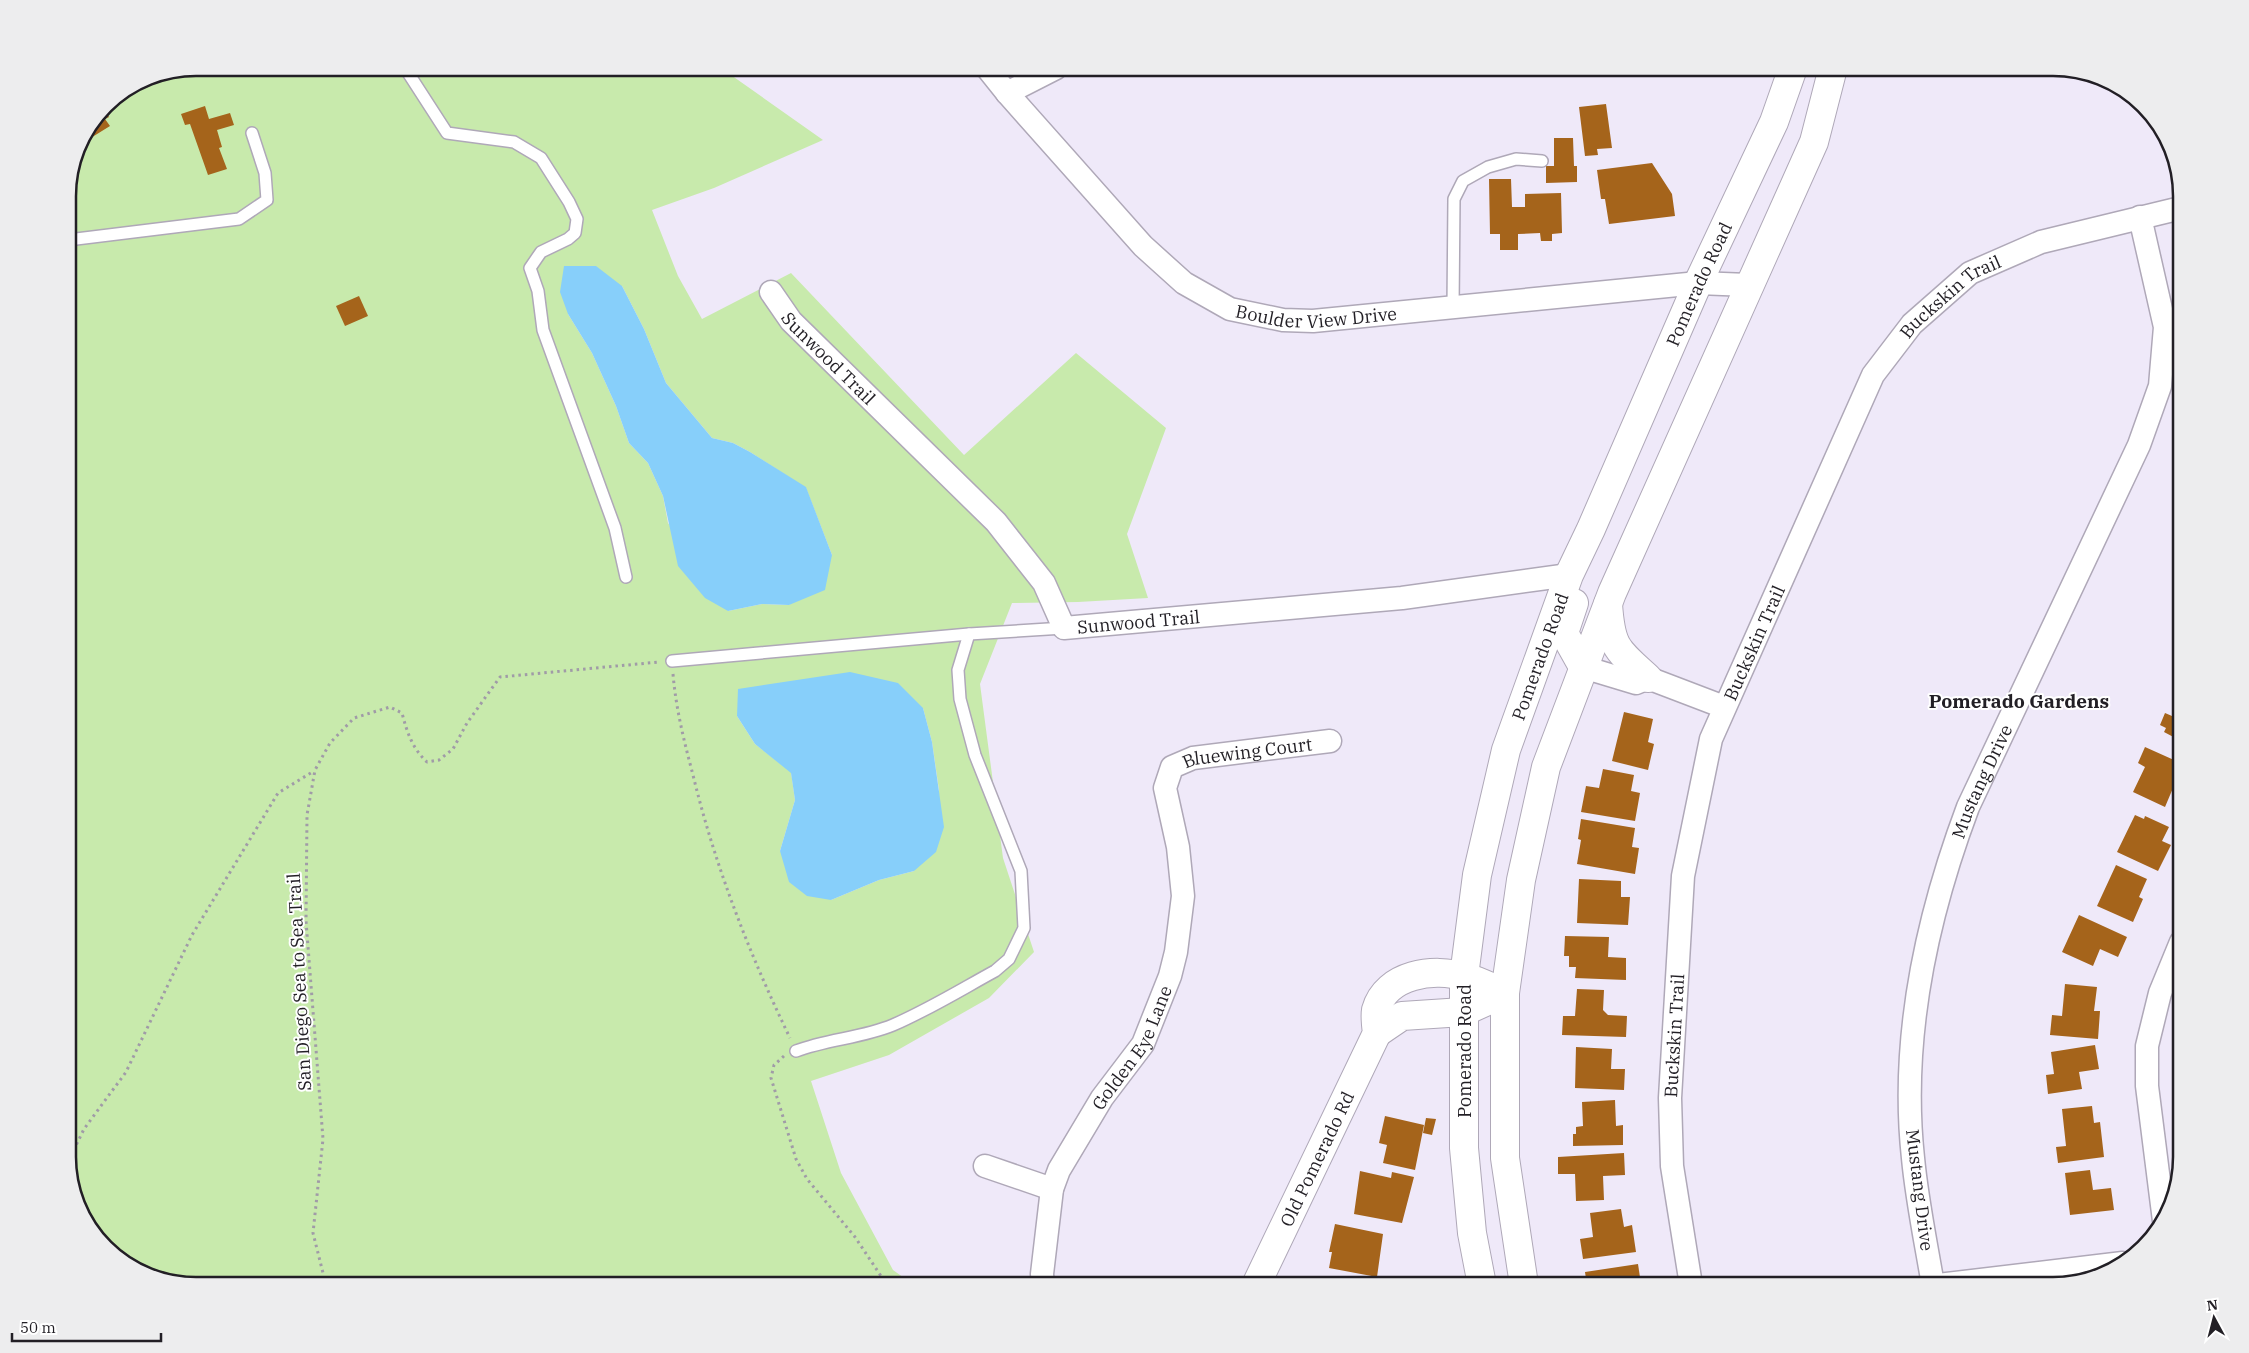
<svg xmlns="http://www.w3.org/2000/svg" width="2249" height="1353" font-family="'IBM Plex Serif',serif">
  <rect width="100%" height="100%" fill="#efe9f9"/>
  <path fill="#c8eaac" fill-rule="evenodd" d="M196,68H721L823,140L714,188L652,210L678,276L702,319L791,273L964,455L1076,353L1166,428L1127,534L1148,598L1078,602L1012,603L980,684L1003,858L1034,952L989,998L889,1055L811,1081L841,1173L893,1270L914,1285H196L132,1268L85,1221L68,1165V188L77,147L105,105L147,77ZM622,286L644,329L666,383L712,438L733,443L750,452L806,488L832,555L789,605L762,604L728,611L668,523L663,496L648,463L629,443L616,406L592,353L568,314ZM923,708L932,742L939,790L914,871L879,880L831,900L780,851L795,800L791,772L755,744L737,716Z"/>
  <g fill="#87cffa">
    <polygon points="564,266 596,266 622,286 644,329 666,383 712,438 733,443 750,452 806,487 832,555 825,590 789,605 762,604 728,611 705,598 678,566 663,496 648,463 629,443 616,406 592,353 568,314 560,292"/>
    <polygon points="850,672 898,683 923,708 932,742 944,827 936,852 914,871 879,880 831,900 807,896 789,882 780,851 795,800 791,773 755,744 737,716 738,689"/>
  </g>
  <g fill="#a5641b">
    <polygon points="1606,104 1612,148 1597,149 1598,155 1585,156 1579,107"/>
    <polygon points="205,106 209,119 230,113 234,125 217,130 222,147 219,148 227,169 208,175 190,124 185,125 181,114"/>
    <polygon points="104,108 109,117 105,119 110,126 81,144"/>
    <polygon points="1554,138 1573,138 1574,166 1577,166 1577,182 1546,183 1546,166 1554,166"/>
    <polygon points="1652,163 1672,194 1675,216 1609,224 1605,199 1601,199 1597,170"/>
    <polygon points="1489,179 1511,179 1512,207 1525,207 1525,194 1561,193 1562,233 1552,234 1552,241 1541,241 1540,233 1518,234 1518,250 1500,250 1500,234 1490,234"/>
    <polygon points="359,296 368,316 345,326 336,306"/>
    <polygon points="2181,697 2181,741 2164,732 2166,728 2160,725 2165,713 2172,716"/>
    <polygon points="1624,712 1653,719 1648,742 1654,744 1648,770 1612,761"/>
    <polygon points="2145,747 2174,760 2176,754 2181,756 2181,784 2176,781 2165,807 2133,792 2145,767 2138,763"/>
    <polygon points="1603,769 1634,775 1631,791 1640,793 1635,821 1581,812 1586,786 1599,788"/>
    <polygon points="2135,815 2144,819 2145,816 2169,827 2162,841 2171,845 2158,871 2117,852"/>
    <polygon points="1581,819 1635,828 1632,847 1639,848 1635,874 1577,864 1581,840 1578,839"/>
    <polygon points="2116,865 2147,879 2139,897 2143,899 2133,922 2097,906"/>
    <polygon points="1579,879 1621,881 1621,897 1630,897 1628,925 1577,923"/>
    <polygon points="2079,915 2127,937 2118,957 2100,949 2093,966 2062,952"/>
    <polygon points="1565,936 1609,937 1608,957 1626,958 1626,980 1575,978 1576,967 1569,967 1569,956 1564,956"/>
    <polygon points="2065,984 2097,987 2094,1011 2100,1011 2098,1039 2050,1035 2052,1015 2062,1016"/>
    <polygon points="1577,989 1604,990 1603,1010 1608,1015 1627,1016 1626,1037 1562,1035 1563,1016 1575,1016"/>
    <polygon points="2095,1045 2099,1069 2079,1072 2082,1089 2048,1094 2046,1075 2054,1074 2051,1052"/>
    <polygon points="1576,1047 1612,1049 1611,1069 1625,1069 1624,1090 1575,1088"/>
    <polygon points="1615,1100 1616,1126 1623,1125 1623,1145 1573,1146 1573,1134 1576,1134 1576,1127 1583,1126 1582,1102"/>
    <polygon points="2092,1106 2094,1123 2100,1122 2104,1157 2058,1163 2056,1147 2066,1146 2062,1109"/>
    <polygon points="1385,1116 1424,1125 1415,1170 1383,1163 1387,1145 1379,1143"/>
    <polygon points="1426,1118 1436,1119 1432,1135 1423,1133"/>
    <polygon points="1624,1153 1625,1175 1603,1176 1604,1200 1576,1201 1575,1174 1558,1174 1558,1157"/>
    <polygon points="2090,1170 2093,1190 2111,1188 2114,1210 2070,1215 2065,1173"/>
    <polygon points="1360,1171 1391,1178 1392,1172 1414,1177 1402,1223 1354,1214"/>
    <polygon points="1621,1209 1624,1227 1632,1225 1636,1252 1583,1259 1580,1239 1593,1237 1590,1213"/>
    <polygon points="1335,1224 1383,1234 1377,1277 1329,1268 1332,1252 1329,1252"/>
    <polygon points="1638,1264 1641,1284 1638,1285 1587,1285 1585,1272"/>
  </g>
  <g fill="none" stroke-linecap="round" stroke-linejoin="round">
    <g stroke="#afa8b8" stroke-width="14">
      <g id="service">
        <polyline points="405,68 447,133 514,142 541,158 569,202 577,219 575,233 568,239 541,252 530,268 538,291 543,330 615,528 626,577"/>
        <polyline points="68,240 239,219 267,200 265,173 252,133"/>
        <polyline points="1453,308 1454,199 1463,181 1488,167 1516,159 1542,161"/>
        <polyline points="672,661 969,634 1064,628"/>
        <path d="M796,1051C828,1039 862,1038 893,1025C928,1010 962,989 995,971L1009,959L1024,928L1021,871L975,755L960,699L958,670L969,634"/>
      </g>
    </g>
    <g stroke="#afa8b8" stroke-width="25">
      <g id="minor">
        <path id="s1" d="M987,68L1007,93L1143,246L1184,283L1230,309L1283,320L1313,321L1698,283L1748,285"/>
        <polyline points="1007,93 1056,68"/>
        <path id="s2" d="M771,292L791,321L996,522L1044,583L1064,628L1402,598L1569,575"/>
        <polyline points="1583,667 1636,683 1648,678 1724,707"/>
        <polyline points="985,1166 1052,1189"/>
        <polyline points="2164,1221 2147,1086 2147,1046 2160,993 2181,942"/>
        <path id="s3" d="M1043,1285L1042,1274L1052,1189L1059,1170L1102,1098L1143,1044L1170,976L1176,952L1183,896L1178,847L1165,788L1172,767L1193,758L1330,741"/>
        <path id="s4" d="M1691,1285L1672,1166L1670,1098L1683,876L1711,739L1873,375L1912,324L1970,273L2041,242L2181,208"/>
        <path id="s5" d="M1933,1285C1926,1243 1917,1201 1913,1158C1900,1038 1926,919 1968,807L2139,445L2160,386L2165,327L2140,217"/>
        <polyline points="1938,1285 2123,1263"/>
      </g>
    </g>
    <g stroke="#afa8b8" stroke-width="30">
      <g id="tertiary">
        <polyline points="1377,1033 1402,1016 1463,1012 1505,993"/>
        <path id="s6" d="M1256,1285L1377,1033C1376,1026 1375,1016 1376,1010C1386,974 1434,967 1465,977C1479,981 1492,988 1505,993"/>
      </g>
    </g>
    <g stroke="#afa8b8" stroke-width="30">
      <g id="primary">
        <polyline points="1574,603 1564,633 1583,667"/>
        <path d="M1608,604C1611,647 1616,649 1648,678"/>
        <path id="s7" d="M1482,1285L1472,1233L1464,1148V976L1477,875L1506,750L1569,575L1591,529L1698,283L1774,122L1793,68"/>
        <polyline points="1524,1285 1505,1158 1505,993 1521,880 1546,767 1612,593 1814,142 1833,68"/>
      </g>
    </g>
    <g stroke="#a09ba7" stroke-width="3" stroke-dasharray="2.5 4" stroke-linecap="butt">
      <path d="M673,674C676,709 684,741 693,775C715,866 749,953 790,1038"/>
      <polyline points="784,1056 774,1065 771,1078 796,1159 807,1179 855,1237 887,1285"/>
      <polyline points="68,1162 84,1129 126,1072 192,935 278,793 314,771"/>
      <path d="M326,1285L313,1233L323,1139L306,921L307,815L315,770L330,743L354,718L390,707L402,713C407,732 412,748 427,762L439,760L453,749L467,723L500,677L659,662"/>
    </g>
    <use href="#service" stroke="#fff" stroke-width="11"/>
    <use href="#minor" stroke="#fff" stroke-width="22"/>
    <use href="#tertiary" stroke="#fff" stroke-width="28"/>
    <use href="#primary" stroke="#fff" stroke-width="28"/>
  </g>
  <g text-anchor="middle" dominant-baseline="central" stroke-width="4" stroke-linejoin="round" paint-order="stroke">
    <g font-size="18" fill="#221f25" stroke="#fff">
      <text stroke="none"><textPath href="#s7" startOffset="1045">Pomerado Road</textPath></text>
      <text stroke="none"><textPath href="#s4" startOffset="1061">Buckskin Trail</textPath></text>
      <text stroke="none"><textPath href="#s1" startOffset="432">Boulder View Drive</textPath></text>
      <text stroke="none"><textPath href="#s2" startOffset="88">Sunwood Trail</textPath></text>
      <text stroke="none"><textPath href="#s2" startOffset="524">Sunwood Trail</textPath></text>
      <text stroke="none"><textPath href="#s4" startOffset="656">Buckskin Trail</textPath></text>
      <text stroke="none"><textPath href="#s7" startOffset="640">Pomerado Road</textPath></text>
      <text stroke="none"><textPath href="#s3" startOffset="632">Bluewing Court</textPath></text>
      <text stroke="none"><textPath href="#s5" startOffset="516">Mustang Drive</textPath></text>
      <text transform="translate(299 982) rotate(-93)">San Diego Sea to Sea Trail</text>
      <text stroke="none"><textPath href="#s4" startOffset="251">Buckskin Trail</textPath></text>
      <text stroke="none"><textPath href="#s3" startOffset="260">Golden Eye Lane</textPath></text>
      <text transform="translate(1464 1051) rotate(-90)">Pomerado Road</text>
      <text stroke="none"><textPath href="#s6" startOffset="140">Old Pomerado Rd</textPath></text>
      <text transform="translate(1920 1190) rotate(83)">Mustang Drive</text>
    </g>
    <g font-size="19" font-weight="bold" fill="#221f25" stroke="#fff">
      <text x="2019" y="701">Pomerado Gardens</text>
    </g>
  </g>
  <path d="M0 0H2249V1353H0ZM196 76H2053A120 120 0 0 1 2173 196V1157A120 120 0 0 1 2053 1277H196A120 120 0 0 1 76 1157V196A120 120 0 0 1 196 76Z" fill="#ededee" fill-rule="evenodd"/>
  <path fill="none" stroke="#221f25" stroke-width="2.5" d="M196 76H2053A120 120 0 0 1 2173 196V1157A120 120 0 0 1 2053 1277H196A120 120 0 0 1 76 1157V196A120 120 0 0 1 196 76Z"/>
  <g transform="translate(2214 1318) rotate(353)" stroke="#ffffff" stroke-width="4" paint-order="stroke">
  <path d="M0-4L9 19L0 12L-9 19Z" fill="#221f25"/>
  <text y="-8" font-size="14" font-weight="bold" text-anchor="middle" fill="#221f25">N</text>
  </g>
  <path d="M12 1333v8h149v-8" fill="none" stroke="#221f25" stroke-width="2.5"/>
  <text x="20" y="1333" font-size="15" fill="#221f25" stroke="#ffffff" stroke-width="4" paint-order="stroke">50 m</text>
</svg>
